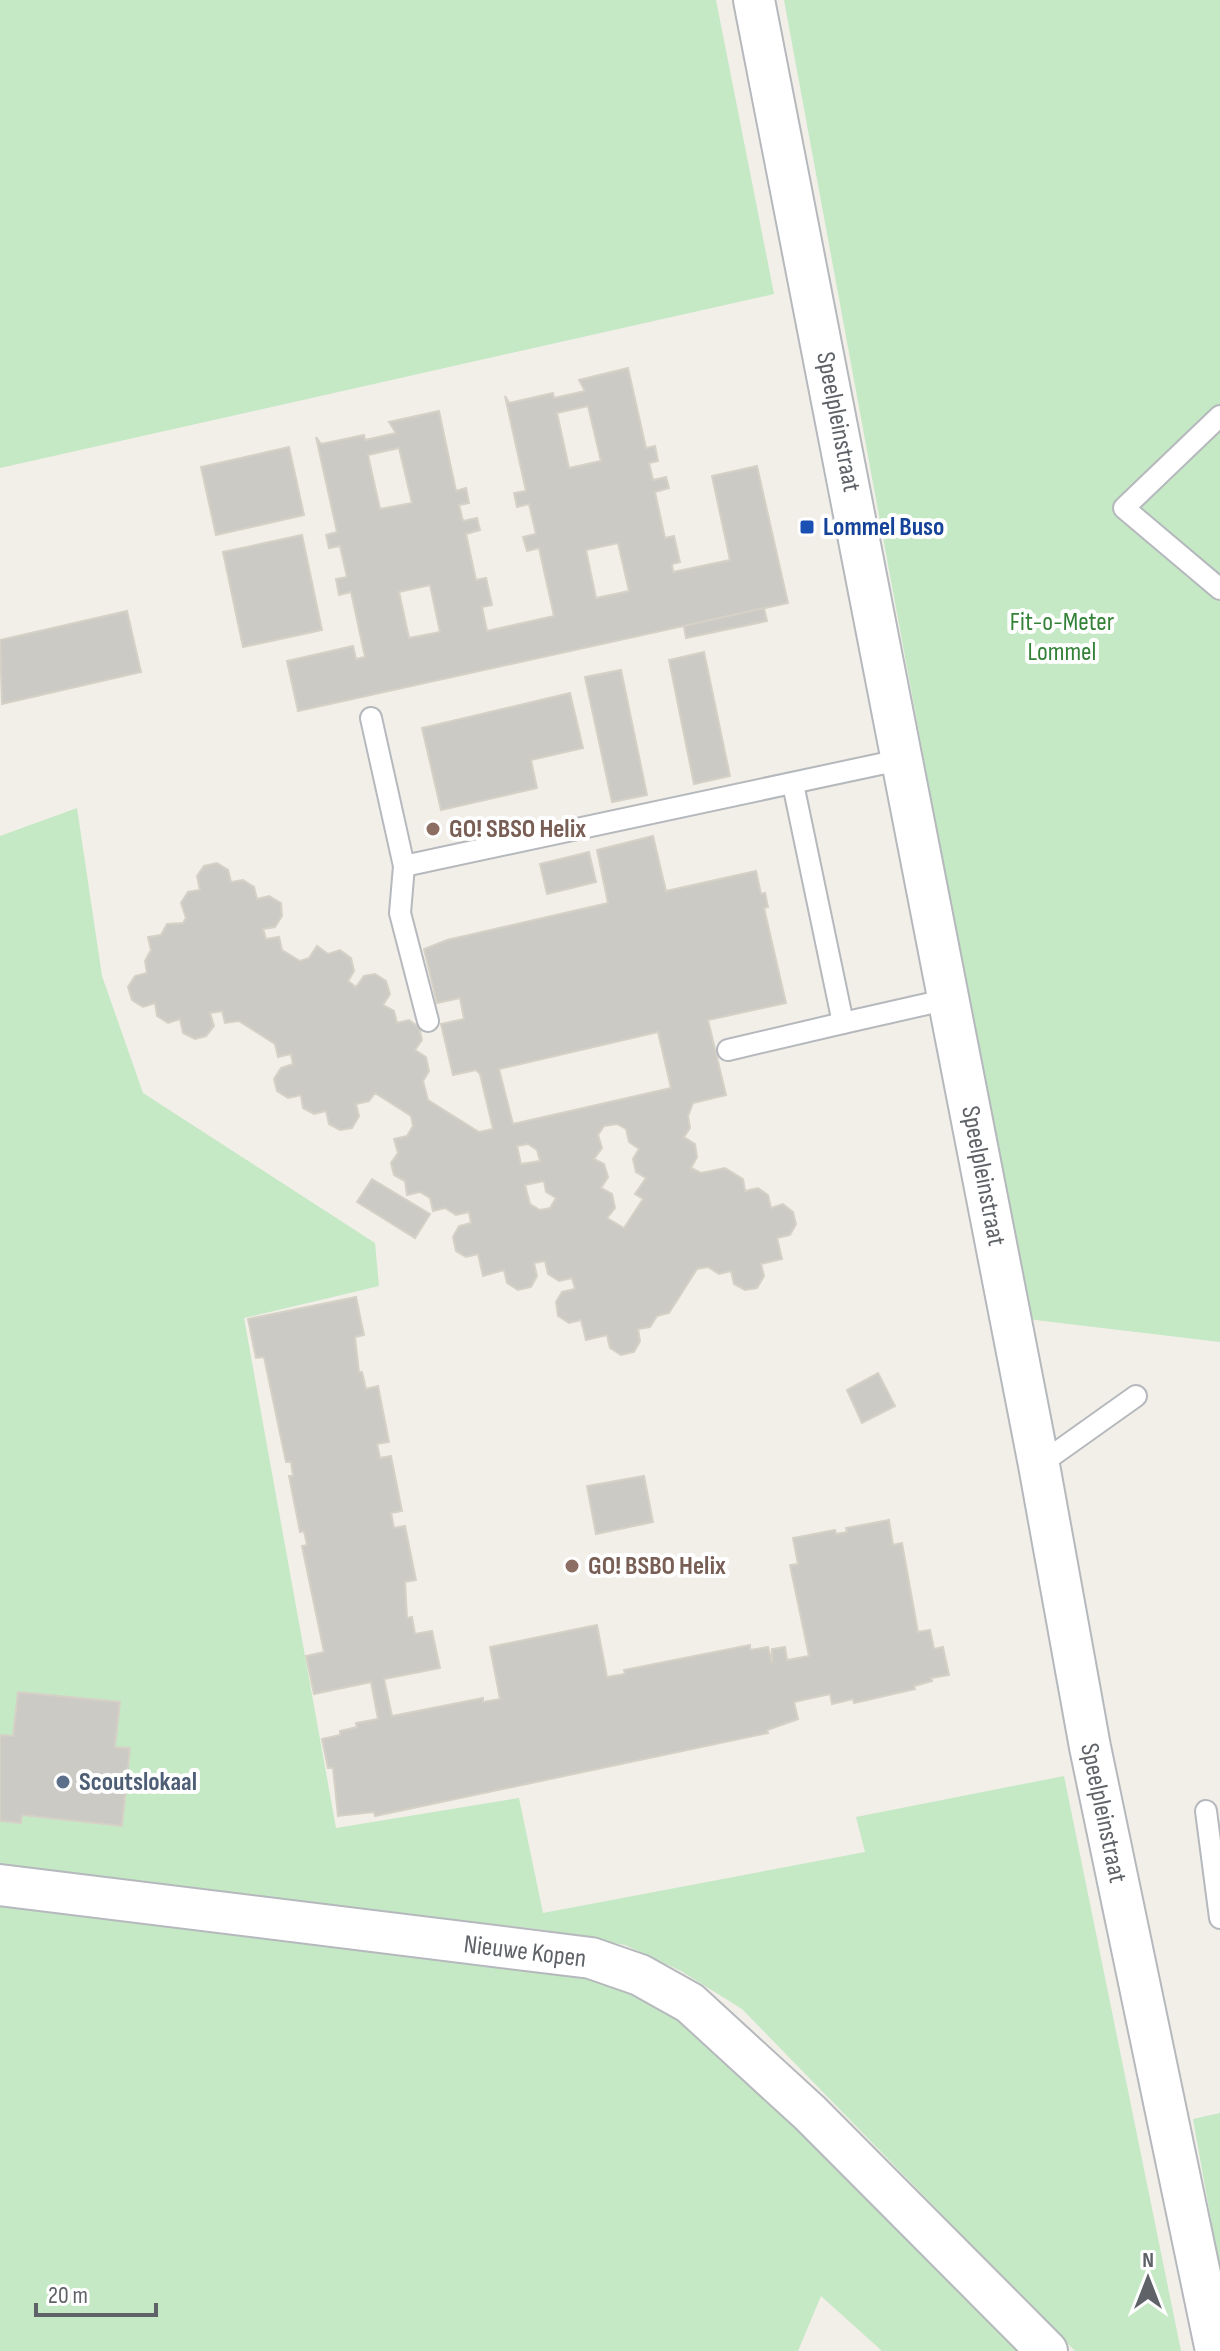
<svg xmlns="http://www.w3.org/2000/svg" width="1220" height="2351" font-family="'Sofia Sans Condensed',sans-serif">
  <rect width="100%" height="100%" fill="#f1efe8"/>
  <g fill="#c5e8c5">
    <polygon points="0,0 716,0 774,294 0,468"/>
    <polygon points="784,0 1220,0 1220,1342 1027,1319"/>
    <polygon points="77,808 102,976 143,1093 375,1243 379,1286 244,1318 336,1828 519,1798 543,1913 865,1852 856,1817 1064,1776 1181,2351 1075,2351 742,2009 681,1971 625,1945 545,1930 0,1869 0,836"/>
    <polygon points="0,1901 610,1976 696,2016 1025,2351 882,2351 821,2296 798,2351 0,2351"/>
    <polygon points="1220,2113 1220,2271 1193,2119"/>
  </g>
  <g fill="#cccac5" stroke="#d6d1c6" stroke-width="2" fill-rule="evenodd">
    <path d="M628,368L646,448L655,446L658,461L649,463L653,480L666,477L669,488L655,492L665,538L674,536L680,562L672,564L673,572L730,560L712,476L757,466L788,603L298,711L287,661L353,646L356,659L365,657L351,592L339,595L336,579L347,577L340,546L329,548L326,535L337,532L316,437L321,444L364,435L365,440L396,433L389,422L439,411L456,491L466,488L469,503L459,505L463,521L477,518L480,530L466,534L476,580L486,578L492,605L482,607L487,631L554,616L539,548L527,551L523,537L536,534L529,504L517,507L514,493L526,491L505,396L509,403L553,393L554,398L585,391L579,380ZM588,406L601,461L569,468L557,413ZM399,448L412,503L380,509L368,455ZM618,543L629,591L596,598L586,550ZM430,585L440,632L409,638L399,592Z"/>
    <polygon points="289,447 304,515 216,535 201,467"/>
    <polygon points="302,535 322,630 243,647 223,552"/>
    <polygon points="764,608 767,621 686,638 684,626"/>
    <polygon points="127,611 141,672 2,704 0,640"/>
    <polygon points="704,652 730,776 694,784 669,660"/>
    <polygon points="621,670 647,795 612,802 585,677"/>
    <polygon points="570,693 583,748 531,760 537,788 441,810 422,728"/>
    <path d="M653,836L666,891L756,871L761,894L765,893L768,907L764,908L786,1003L708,1020L726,1095L693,1103L688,1116L690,1128L684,1137L695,1144L697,1157L691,1168L701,1173L725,1168L743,1179L745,1191L758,1188L768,1195L771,1208L783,1204L793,1212L796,1224L790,1235L777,1238L782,1259L761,1264L764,1276L757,1288L745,1290L734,1284L731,1271L719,1274L708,1267L697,1269L669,1313L657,1316L650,1327L638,1329L640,1341L634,1352L621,1355L610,1348L607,1335L586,1340L581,1320L569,1323L558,1316L556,1302L562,1292L575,1289L572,1278L559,1281L548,1274L545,1261L534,1263L537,1276L531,1287L518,1290L507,1283L504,1270L483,1276L478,1254L466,1257L456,1251L453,1237L459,1226L471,1223L469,1212L456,1215L445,1208L433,1211L430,1198L420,1192L407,1195L405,1181L394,1175L391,1163L398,1153L394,1139L407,1136L413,1126L411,1116L375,1093L369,1101L356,1104L359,1116L352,1128L340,1130L329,1124L326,1111L314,1114L303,1108L301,1095L288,1098L277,1091L274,1079L281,1068L293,1064L291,1054L278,1057L275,1044L239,1021L225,1023L222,1011L210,1013L214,1026L206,1036L195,1039L183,1033L180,1019L168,1023L157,1016L155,1003L143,1007L132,1000L128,987L135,976L147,973L145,961L151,950L148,937L161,935L167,924L183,923L186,918L181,903L188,892L200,890L197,876L204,866L217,863L228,870L231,882L243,880L254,887L257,899L269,896L281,903L282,916L275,927L263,929L266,939L279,937L282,950L300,961L309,958L317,946L328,954L340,950L351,958L354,971L348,981L356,987L364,976L375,974L386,981L390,994L383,1005L394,1011L397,1023L409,1020L419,1027L422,1040L415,1050L426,1057L429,1071L423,1081L428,1100L479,1132L493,1129L480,1074L476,1070L453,1075L441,1024L464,1019L460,998L437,1003L424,949L447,940L608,903L597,850ZM658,1032L671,1088L513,1124L499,1069ZM617,1124L626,1129L629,1142L639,1149L633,1159L636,1172L646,1178L635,1194L643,1199L624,1228L607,1218L615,1208L612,1194L601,1188L608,1177L604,1164L594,1159L602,1148L598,1135L604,1126ZM528,1144L537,1150L540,1161L521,1164L517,1146ZM544,1181L546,1192L556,1198L550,1208L540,1210L530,1204L525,1185Z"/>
    <polygon points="589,852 596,882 547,894 540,864"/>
    <polygon points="372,1179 430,1214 415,1238 357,1202"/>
    <polygon points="356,1297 364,1335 355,1337 359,1372 362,1372 366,1389 378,1386 389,1442 377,1444 380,1458 391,1456 402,1511 391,1513 394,1528 405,1526 416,1580 405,1582 407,1618 412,1617 415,1634 432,1631 440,1668 384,1679 392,1716 483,1698 483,1702 500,1699 490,1647 597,1625 607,1677 625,1674 624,1670 750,1645 750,1650 768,1647 772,1663 772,1649 785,1647 787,1660 809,1656 790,1565 798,1564 793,1538 835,1530 836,1534 847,1532 846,1528 889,1520 893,1545 902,1543 918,1632 930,1630 934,1649 943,1647 949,1675 931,1678 932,1681 914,1686 915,1689 854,1703 853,1699 832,1704 830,1694 794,1702 798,1719 767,1730 768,1733 375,1816 374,1812 338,1816 333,1768 328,1768 322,1739 340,1735 340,1731 357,1727 356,1723 378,1719 371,1682 314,1694 306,1656 324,1652 302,1546 307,1545 304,1531 300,1532 289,1476 293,1476 291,1462 286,1462 264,1357 256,1358 248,1319"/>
    <polygon points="878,1373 895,1406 862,1423 847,1390"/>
    <polygon points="644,1476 653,1522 596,1534 587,1486"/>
    <polygon points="18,1692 120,1702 115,1747 130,1748 122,1826 22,1815 21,1823 0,1821 0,1735 13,1736"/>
  </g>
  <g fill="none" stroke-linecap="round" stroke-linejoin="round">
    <g stroke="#b5b8bc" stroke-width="24">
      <g id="lane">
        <polyline points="1220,416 1124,508 1220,589"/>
        <polyline points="371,718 404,866 904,759"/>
        <polyline points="793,784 843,1023 949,999"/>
        <polyline points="404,866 400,913 428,1021"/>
        <polyline points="728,1050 843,1023"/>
        <polyline points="1039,1465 1136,1396"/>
        <polyline points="1206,1811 1220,1918"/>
      </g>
    </g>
    <g stroke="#b5b8bc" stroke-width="44">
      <g id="street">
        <polyline points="754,0 1039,1465 1090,1747 1216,2351"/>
        <polyline points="0,1885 591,1958 640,1975 690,2003 810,2113 1047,2351"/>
      </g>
    </g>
    <use href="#lane" stroke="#fff" stroke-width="20"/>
    <use href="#street" stroke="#fff" stroke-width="40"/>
  </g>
  <rect fill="#1a4fb4" stroke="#fff" stroke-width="3" x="799" y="519" width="16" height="16" rx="4"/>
  <g fill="#8d6e63" stroke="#fff" stroke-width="3">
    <circle cx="433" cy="829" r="8"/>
    <circle cx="572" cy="1566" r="8"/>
  </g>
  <circle fill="#5c6f8a" stroke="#fff" stroke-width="3" cx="63" cy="1782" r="8"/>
  <g text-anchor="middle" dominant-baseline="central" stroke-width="8" stroke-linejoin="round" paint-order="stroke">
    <g font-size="26" fill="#5f6368" stroke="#fff">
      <text transform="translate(838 422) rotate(79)">Speelpleinstraat</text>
      <text transform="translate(983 1176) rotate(79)">Speelpleinstraat</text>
      <text transform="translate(1103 1813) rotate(78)">Speelpleinstraat</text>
      <text transform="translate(525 1952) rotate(7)">Nieuwe Kopen</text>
    </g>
    <g font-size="26" font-weight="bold" fill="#164399" stroke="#fff" text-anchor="start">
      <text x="823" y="527">Lommel Buso</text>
    </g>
    <g font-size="26" fill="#348238" stroke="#fff">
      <text x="1062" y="622">Fit-o-Meter<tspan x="1062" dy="30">Lommel</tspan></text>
    </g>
    <g font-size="26" font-weight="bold" fill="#785e54" stroke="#fff" text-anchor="start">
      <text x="449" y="829">GO! SBSO Helix</text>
      <text x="588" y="1566">GO! BSBO Helix</text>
    </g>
    <g font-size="26" font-weight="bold" fill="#4e5e75" stroke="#fff" text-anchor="start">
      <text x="79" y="1782">Scoutslokaal</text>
    </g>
  </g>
  <g transform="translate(1148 2279)" stroke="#ffffff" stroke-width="6" paint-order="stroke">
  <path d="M0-6L14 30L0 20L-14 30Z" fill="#5f6368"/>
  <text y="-12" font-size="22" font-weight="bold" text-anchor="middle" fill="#5f6368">N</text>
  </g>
  <path d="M36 2303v12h120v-12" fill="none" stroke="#5f6368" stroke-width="4"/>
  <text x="48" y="2303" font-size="24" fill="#5f6368" stroke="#ffffff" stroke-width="6" paint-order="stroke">20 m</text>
</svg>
